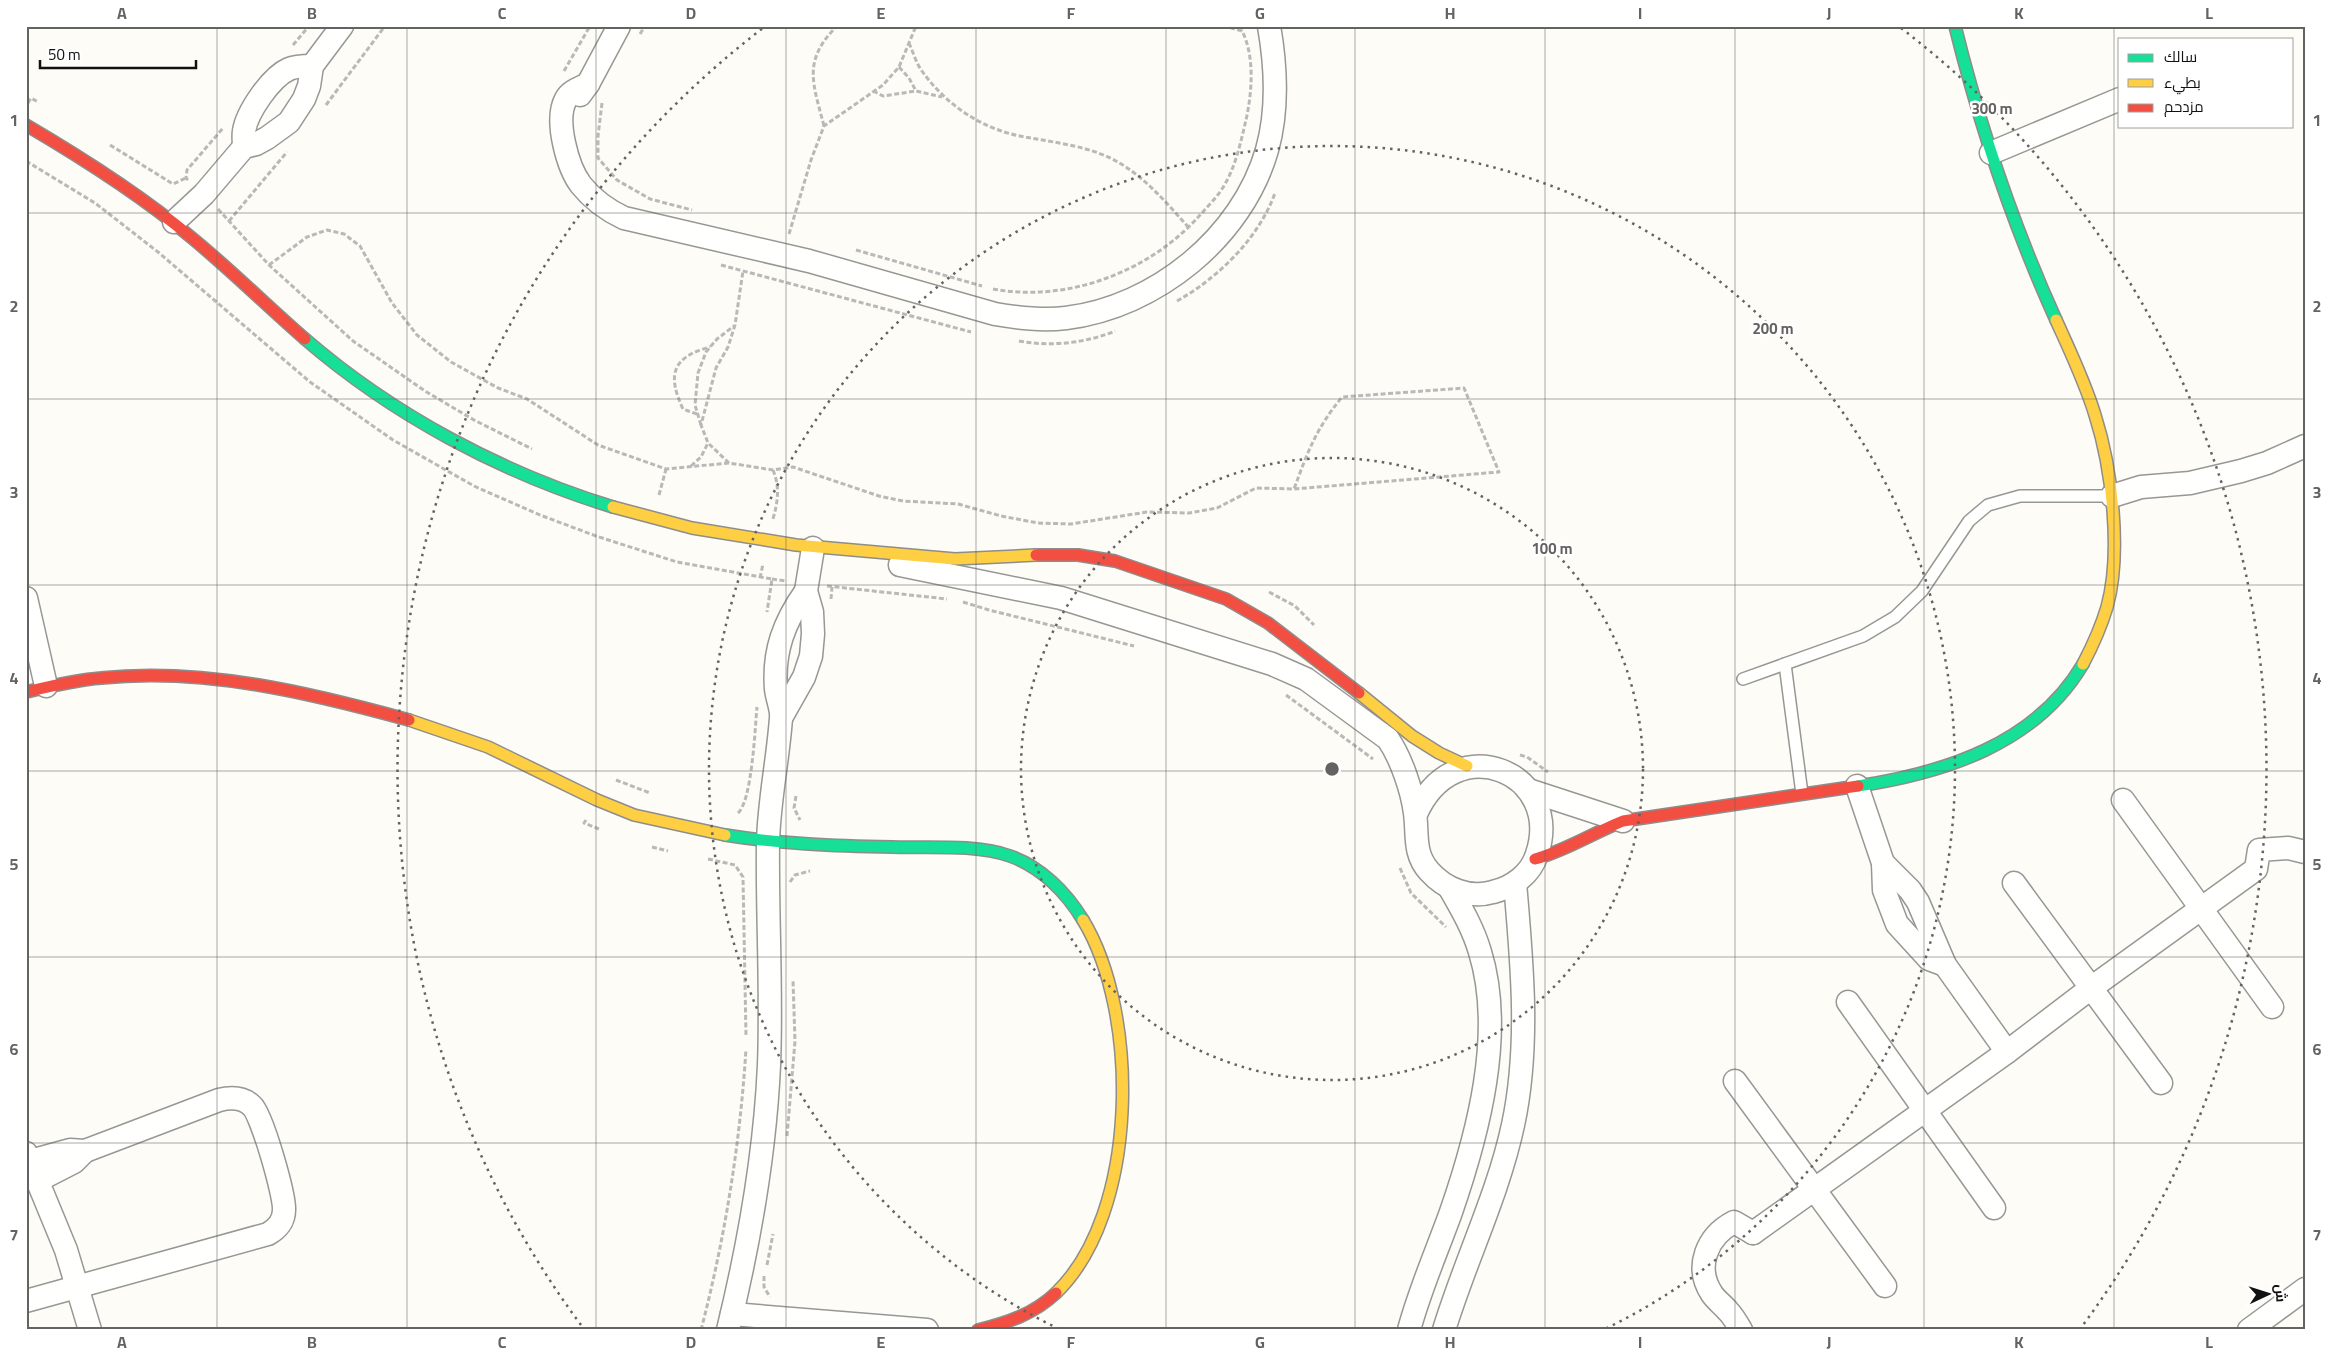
<svg xmlns="http://www.w3.org/2000/svg" width="2331" height="1356" font-family="Georgia,Cairo,serif">
  <rect width="100%" height="100%" fill="#fdfcf7"/>
  <g fill="none" stroke-linecap="round" stroke-linejoin="round">
    <g stroke="#979795" stroke-width="14">
      <g id="lane">
        <polyline points="1785,664 1802,794"/>
        <polyline points="1743,679 1863,636 1895,617 1922,591 1969,521 1988,505 2020,496 2112,496"/>
      </g>
    </g>
    <g stroke="#979795" stroke-width="25">
      <g id="street">
        <path d="M588,84C580,88 570,91 566,99C554,120 568,168 581,185C593,200 607,210 624,218L809,261L995,314C1019,318 1042,321 1066,318C1156,307 1242,237 1267,150C1278,111 1276,66 1269,26"/>
        <polyline points="580,95 588,84 619,26"/>
        <path d="M244,147C244,142 243,136 244,131C247,112 271,77 289,69C296,66 305,66 312,66"/>
        <polyline points="1991,153 2120,99"/>
        <polyline points="174,222 204,194 244,147 256,144 267,138 289,122 304,99 309,86 312,66 342,26"/>
        <polyline points="2112,496 2141,487 2190,483 2241,471 2267,463 2305,446"/>
        <path d="M900,565L1061,598L1272,664L1306,679L1388,739C1401,758 1412,790 1415,813C1418,834 1413,853 1429,871C1445,889 1469,899 1493,892C1513,887 1531,874 1537,854C1564,773 1455,726 1416,814"/>
        <polyline points="26,598 46,686"/>
        <polyline points="782,716 804,677 811,656 813,634 812,612 806,591 813,548"/>
        <polyline points="1857,786 1883,863 1884,890 1897,924 1929,959 1945,965"/>
        <polyline points="1528,790 1623,821"/>
        <polyline points="2123,800 2272,1007"/>
        <polyline points="1883,863 1910,890 1918,902 1945,965 2007,1052"/>
        <polyline points="2014,883 2161,1083"/>
        <polyline points="1848,1002 1994,1208"/>
        <polyline points="1735,1081 1885,1286"/>
        <polyline points="26,1153 66,1250 90,1330"/>
        <polyline points="39,1180 74,1162 85,1151"/>
        <polyline points="1753,1233 2007,1052 2091,988 2256,869 2259,850 2288,848 2305,852"/>
        <path d="M26,1301L268,1234C277,1229 284,1221 284,1210C285,1196 262,1115 252,1106C243,1097 231,1097 219,1100L85,1151L70,1150L30,1161"/>
        <polyline points="732,1314 927,1330"/>
        <path d="M728,1330C749,1244 765,1154 769,1065C772,991 767,916 768,842C769,801 778,760 781,718C782,709 777,699 776,689C773,651 784,622 806,591"/>
        <path d="M1409,1330C1420,1289 1437,1251 1451,1212C1478,1134 1505,1033 1480,952C1473,928 1461,908 1449,887"/>
        <path d="M1444,1330C1465,1261 1498,1195 1513,1125C1530,1046 1522,963 1515,883"/>
        <path d="M1741,1330C1737,1323 1733,1316 1728,1311C1723,1305 1716,1300 1712,1294C1694,1267 1707,1236 1734,1222L1753,1233"/>
        <polyline points="2249,1330 2305,1289"/>
      </g>
    </g>
    <g stroke="#8e8d8b" stroke-width="14">
      <g id="fast">
        <path d="M1955,26C1980,127 2013,225 2056,320"/>
        <path d="M305,339C393,415 502,473 613,507"/>
        <path d="M1858,786C1944,773 2036,744 2083,664"/>
        <path d="M725,835C781,844 836,846 892,847C928,848 976,844 1010,856C1041,867 1066,892 1083,920"/>
      </g>
    </g>
    <g stroke="#8e8d8b" stroke-width="14">
      <g id="slow">
        <path d="M2056,320C2070,351 2085,382 2095,415C2112,468 2122,553 2107,607C2101,627 2093,645 2083,664"/>
        <polyline points="613,507 692,528 796,545 955,559 1036,555"/>
        <polyline points="1359,693 1412,736 1439,753 1467,766"/>
        <polyline points="409,720 488,747 597,800 634,815 725,835"/>
        <path d="M1056,1293C1139,1213 1140,1014 1083,920"/>
      </g>
    </g>
    <g stroke="#8e8d8b" stroke-width="14">
      <g id="jam">
        <path d="M26,125C84,159 141,195 192,238C231,270 267,306 305,339"/>
        <polyline points="1036,555 1078,555 1115,561 1226,599 1268,623 1359,693"/>
        <path d="M26,692C51,686 75,680 101,678C204,667 311,693 409,720"/>
        <path d="M1535,859C1565,851 1593,833 1623,821L1858,786"/>
        <path d="M978,1330C1007,1323 1034,1314 1056,1293"/>
      </g>
    </g>
    <g stroke="#b9b9b8" stroke-width="3" stroke-dasharray="5 2.5" stroke-linecap="butt">
      <polyline points="640,34 645,26"/>
      <path d="M909,43C913,52 916,63 922,71C946,105 983,130 1025,137C1052,142 1080,145 1106,156C1140,171 1165,201 1189,228"/>
      <polyline points="293,45 309,26"/>
      <polyline points="899,67 909,78 916,91 942,97"/>
      <polyline points="564,71 590,26"/>
      <polyline points="873,91 883,96 916,91"/>
      <polyline points="28,103 31,98 38,102"/>
      <polyline points="602,103 598,136 598,158 617,180 650,199 692,210"/>
      <polyline points="326,105 385,26"/>
      <path d="M824,126C813,83 802,61 837,26"/>
      <polyline points="110,145 173,184 186,178"/>
      <polyline points="26,161 95,203 158,252 310,382 393,440 474,486 540,515 596,536 677,562 772,579 767,612"/>
      <polyline points="188,180 186,178 187,170 223,128"/>
      <polyline points="218,209 269,265 353,341 425,391 474,420 532,449"/>
      <polyline points="229,221 287,152"/>
      <polyline points="789,234 811,160 824,126 883,85 899,67 916,26"/>
      <polyline points="856,250 982,286"/>
      <path d="M269,265L307,237L327,230L344,234L360,246L392,303L417,335L451,362L498,388L527,399L598,445L666,469L729,463L773,470L793,467L879,496L903,501L958,504L1001,516L1038,523L1071,524L1147,512L1189,513L1217,508L1256,488L1294,489L1499,472L1464,388L1342,397C1316,429 1308,451 1294,489"/>
      <polyline points="721,265 971,332"/>
      <path d="M993,289C1069,303 1151,271 1201,214C1209,205 1219,195 1225,184C1236,165 1241,141 1246,120C1252,93 1255,56 1242,31L1224,26H1196"/>
      <path d="M1177,301C1218,278 1259,238 1275,193"/>
      <path d="M1019,341C1051,347 1086,343 1115,331"/>
      <path d="M697,414L683,409C667,375 672,357 710,347"/>
      <polyline points="701,425 695,405 698,373 706,352 717,339 734,326"/>
      <polyline points="729,463 708,443 701,425 716,368 728,347 735,325 743,271"/>
      <polyline points="691,466 701,457 708,443"/>
      <path d="M773,470C780,487 778,501 773,519"/>
      <polyline points="659,495 666,469"/>
      <polyline points="760,578 763,564"/>
      <polyline points="772,579 786,581"/>
      <polyline points="827,586 947,599"/>
      <polyline points="1269,592 1295,606 1314,625"/>
      <polyline points="831,599 832,587"/>
      <polyline points="963,602 989,610 1134,646"/>
      <polyline points="1286,695 1373,759"/>
      <polyline points="1520,755 1527,757 1548,772"/>
      <polyline points="616,780 650,793"/>
      <polyline points="796,796 794,808 800,820"/>
      <path d="M738,813C752,801 755,728 757,707"/>
      <polyline points="586,820 584,823 599,829"/>
      <polyline points="652,847 668,851"/>
      <polyline points="708,859 735,865 743,877 746,1036"/>
      <polyline points="1400,868 1411,893 1446,927"/>
      <polyline points="790,882 795,875 810,871"/>
      <polyline points="787,1136 795,1041 793,980"/>
      <polyline points="767,1265 773,1234"/>
      <polyline points="764,1276 764,1287 770,1297"/>
      <path d="M701,1330C725,1238 740,1144 746,1049"/>
    </g>
    <use href="#lane" stroke="#fffffe" stroke-width="11"/>
    <use href="#street" stroke="#fffffe" stroke-width="22"/>
    <use href="#fast" stroke="#16e098" stroke-width="11"/>
    <use href="#slow" stroke="#ffcf43" stroke-width="11"/>
    <use href="#jam" stroke="#f24e42" stroke-width="11"/>
  </g>
  <path fill="none" stroke="#646362" stroke-width="1" stroke-opacity="0.55" d="M217,26V1330M407,26V1330M596,26V1330M786,26V1330M976,26V1330M1166,26V1330M1355,26V1330M1545,26V1330M1735,26V1330M1924,26V1330M2114,26V1330M26,213H2305M26,399H2305M26,585H2305M26,771H2305M26,957H2305M26,1143H2305"/>
  <g fill="none" stroke="#646362" stroke-width="2.5" stroke-dasharray="2.5 5">
    <circle cx="1332" cy="769" r="311"/>
    <path d="M1059 1329A623 623 0 1 1 1605 1329"/>
    <path d="M581 1325A934 934 0 0 1 763 28M1901 28A934 934 0 0 1 2083 1325"/>
  </g>
  <circle cx="1332" cy="769" r="8" fill="#646362" stroke="#fff" stroke-width="2.5"/>
  <g font-size="15" text-anchor="middle" font-weight="bold" fill="#646362" stroke="#fff" stroke-width="5" stroke-linejoin="round" paint-order="stroke">
    <text x="1992" y="114">300 m</text>
    <text x="1773" y="334">200 m</text>
    <text x="1552" y="554">100 m</text>
  </g>
  <rect width="2331" height="1356" fill="none" stroke="#ffffff" stroke-width="55"/>
  <rect x="2118" y="38" width="175" height="90" fill="#ffffff" stroke="#a0a0a0"/>
  <rect x="2128" y="54" width="25" height="8" fill="#16e098" stroke="#a0a0a0"/>
  <text x="2164" y="62" font-size="15" fill="#111111">سالك</text>
  <rect x="2128" y="79" width="25" height="8" fill="#ffcf43" stroke="#a0a0a0"/>
  <text x="2164" y="88" font-size="15" fill="#111111">بطيء</text>
  <rect x="2128" y="104" width="25" height="8" fill="#f24e42" stroke="#a0a0a0"/>
  <text x="2164" y="112" font-size="15" fill="#111111">مزدحم</text>
  <g transform="translate(2268 1294) rotate(86)" stroke="#ffffff" stroke-width="4" paint-order="stroke">
  <path d="M0-4L9 19L0 12L-9 19Z" fill="#111111"/>
  <text y="-8" font-size="14" font-weight="bold" text-anchor="middle" fill="#111111">ش</text>
  </g>
  <path d="M40 60v8h156v-8" fill="none" stroke="#111111" stroke-width="2.5"/>
  <text x="48" y="60" font-size="15" fill="#111111" stroke="#ffffff" stroke-width="4" paint-order="stroke">50 m</text>
  <rect x="28" y="28" width="2276" height="1300" fill="none" stroke="#646362" stroke-width="2"/>
  <g font-size="16" text-anchor="middle" font-weight="bold" fill="#646362">
    <text x="122" y="19">A</text>
    <text x="312" y="19">B</text>
    <text x="502" y="19">C</text>
    <text x="691" y="19">D</text>
    <text x="881" y="19">E</text>
    <text x="1071" y="19">F</text>
    <text x="1260" y="19">G</text>
    <text x="1450" y="19">H</text>
    <text x="1640" y="19">I</text>
    <text x="1829" y="19">J</text>
    <text x="2019" y="19">K</text>
    <text x="2209" y="19">L</text>
    <text x="14" y="126">1</text>
    <text x="2317" y="126">1</text>
    <text x="14" y="312">2</text>
    <text x="2317" y="312">2</text>
    <text x="14" y="498">3</text>
    <text x="2317" y="498">3</text>
    <text x="14" y="684">4</text>
    <text x="2317" y="684">4</text>
    <text x="14" y="870">5</text>
    <text x="2317" y="870">5</text>
    <text x="14" y="1055">6</text>
    <text x="2317" y="1055">6</text>
    <text x="14" y="1241">7</text>
    <text x="2317" y="1241">7</text>
    <text x="122" y="1348">A</text>
    <text x="312" y="1348">B</text>
    <text x="502" y="1348">C</text>
    <text x="691" y="1348">D</text>
    <text x="881" y="1348">E</text>
    <text x="1071" y="1348">F</text>
    <text x="1260" y="1348">G</text>
    <text x="1450" y="1348">H</text>
    <text x="1640" y="1348">I</text>
    <text x="1829" y="1348">J</text>
    <text x="2019" y="1348">K</text>
    <text x="2209" y="1348">L</text>
  </g>
</svg>
